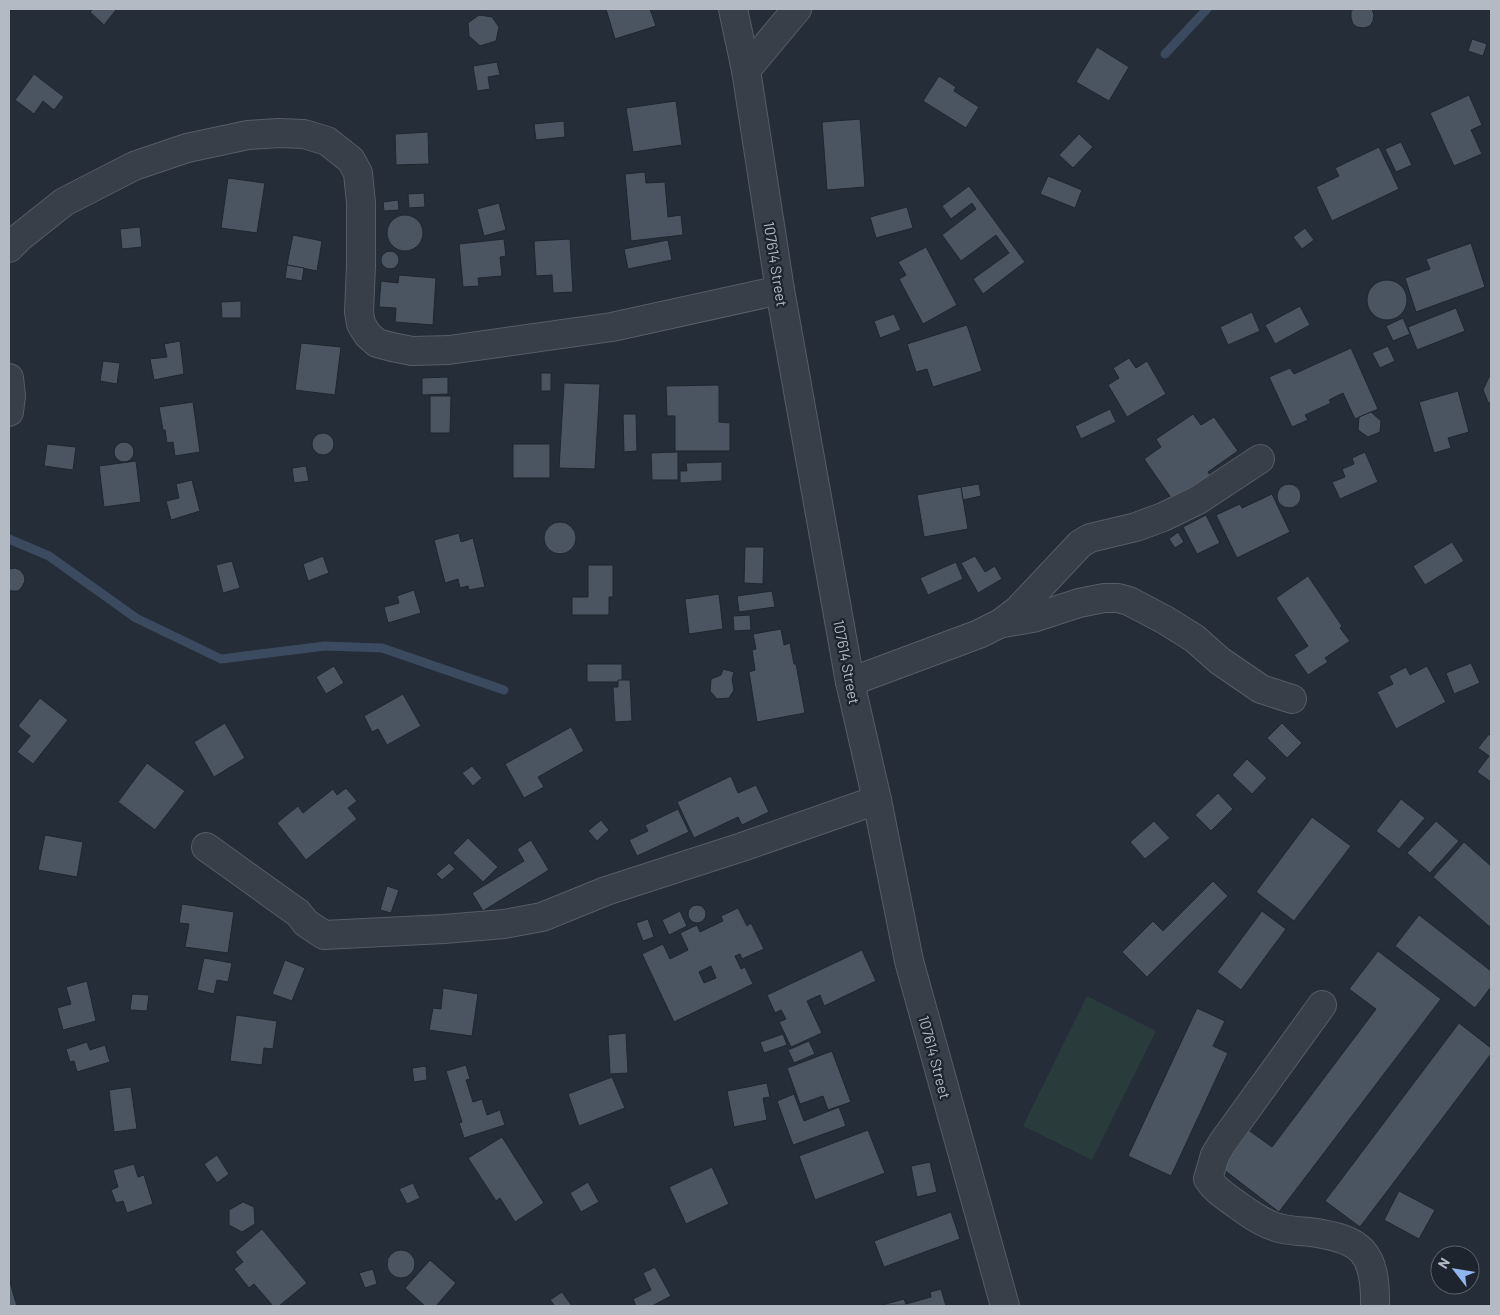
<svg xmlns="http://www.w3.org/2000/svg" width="1500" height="1315" font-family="Barlow,sans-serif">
  <rect width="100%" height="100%" fill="#242d38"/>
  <polygon fill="#293b3b" points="1087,996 1156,1031 1092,1160 1023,1126"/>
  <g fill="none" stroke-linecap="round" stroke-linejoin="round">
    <g stroke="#3b4a5f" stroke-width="9">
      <polyline points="1165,54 1207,9"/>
      <polyline points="9,539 49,556 136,618 221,659 325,646 382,648 504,690"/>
    </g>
  </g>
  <g fill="#4b5461" stroke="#1f262f" fill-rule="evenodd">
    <polygon points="93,9 115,9 116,10 104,25 90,12"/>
    <polygon points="606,9 650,9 656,26 615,39"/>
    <polygon points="1354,9 1372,9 1374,15 1373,21 1370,26 1364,28 1357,27 1353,24 1351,18 1351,11"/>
    <polygon points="479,15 492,17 499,27 496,41 480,46 469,36 468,23"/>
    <polygon points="1472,39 1487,44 1483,56 1468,51"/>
    <polygon points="1097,47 1129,67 1109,101 1076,82"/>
    <polygon points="497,62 500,75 488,77 490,89 477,91 473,66"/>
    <polygon points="34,74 64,97 54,110 43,101 34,114 15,100"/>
    <polygon points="939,76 956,87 954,91 979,107 966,128 923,101"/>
    <polygon points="1469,95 1482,125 1471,130 1482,154 1454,166 1430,113"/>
    <polygon points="676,101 682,145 633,152 626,108"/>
    <polygon points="860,119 865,187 827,190 822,122"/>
    <polygon points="564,121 565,137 536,140 534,124"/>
    <polygon points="428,132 429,164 396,165 395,134"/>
    <polygon points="1079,134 1093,147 1073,168 1059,155"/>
    <polygon points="1401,142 1412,165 1396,172 1385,149"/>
    <polygon points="1379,147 1399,189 1332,221 1316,187 1339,176 1335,168"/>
    <polygon points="645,172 646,183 665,182 668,217 681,215 683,235 631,241 625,174"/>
    <polygon points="1048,176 1082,190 1075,208 1040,194"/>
    <polygon points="228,178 265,183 257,233 221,228"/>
    <polygon points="969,186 1025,262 983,294 973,279 1009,253 996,235 961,261 942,235 976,209 972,203 951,219 942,206"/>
    <polygon points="424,193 425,207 409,208 408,194"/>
    <polygon points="398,200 399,210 384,211 383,202"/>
    <polygon points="499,203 506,230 484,236 477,209"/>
    <polygon points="907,207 913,228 876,238 870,217"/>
    <circle cx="405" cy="233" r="18"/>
    <polygon points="140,227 142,247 122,249 120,229"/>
    <polygon points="1305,228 1314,240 1302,249 1293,237"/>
    <polygon points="293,235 322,241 317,271 287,265"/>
    <polygon points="504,239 506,256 500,257 502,276 478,278 479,286 463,287 459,244"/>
    <polygon points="570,239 573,292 553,293 552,275 536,276 534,241"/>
    <polygon points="668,240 672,260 628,269 624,249"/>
    <polygon points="1471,243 1485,287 1416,312 1405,278 1430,269 1426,259"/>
    <polygon points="926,247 957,305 923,324 899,279 906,275 898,262"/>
    <circle cx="390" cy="260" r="9"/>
    <polygon points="287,265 304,268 302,281 285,278"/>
    <polygon points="399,275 436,278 433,325 395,322 396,308 379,307 381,281 398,283"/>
    <circle cx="1387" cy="300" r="20"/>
    <polygon points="241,301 241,318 222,318 221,302"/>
    <polygon points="1300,306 1310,325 1275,344 1265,325"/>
    <polygon points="1456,308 1465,331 1417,350 1408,327"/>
    <polygon points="1252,312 1260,331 1228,345 1220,327"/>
    <polygon points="894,314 901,330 880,338 874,321"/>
    <polygon points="1403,318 1410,334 1393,341 1386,326"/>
    <polygon points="967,325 982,371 933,387 927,369 916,372 907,344"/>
    <polygon points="180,341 184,374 154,380 150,359 167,357 164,344"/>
    <polygon points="301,343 341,347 335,395 295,390"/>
    <polygon points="1388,346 1395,361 1380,368 1372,353"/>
    <polygon points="1351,348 1378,409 1355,419 1343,393 1329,400 1331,403 1305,415 1308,420 1292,427 1269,377 1290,368 1294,374"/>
    <polygon points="1129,358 1136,368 1147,361 1166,394 1127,417 1108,385 1119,378 1113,368"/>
    <polygon points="103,361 120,363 117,384 100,381"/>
    <rect x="541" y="373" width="10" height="18"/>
    <polygon points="1491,376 1491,404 1488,402 1483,390 1489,377"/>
    <polygon points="448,377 448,394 422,395 422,378"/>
    <polygon points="564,383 600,384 595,469 559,468"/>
    <polygon points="719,385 719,422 730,423 730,451 675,451 675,416 667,416 666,386"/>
    <polygon points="1458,391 1469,432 1448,438 1451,448 1434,453 1419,402"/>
    <polygon points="430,396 451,396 450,433 430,433"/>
    <polygon points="193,402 200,452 175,456 173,442 167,443 165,430 163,430 159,407"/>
    <polygon points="1110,409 1116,422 1081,439 1075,426"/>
    <polygon points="1371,412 1381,421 1380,432 1368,437 1358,430 1359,417"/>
    <polygon points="623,414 636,414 637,451 624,452"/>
    <polygon points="1193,414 1201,425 1214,417 1238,451 1208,472 1211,476 1174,502 1144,459 1161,447 1156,439"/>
    <circle cx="323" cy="444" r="11"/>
    <circle cx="124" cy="452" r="10"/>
    <polygon points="47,444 76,447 73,470 44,466"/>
    <rect x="513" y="444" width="37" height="34"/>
    <polygon points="678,452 678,480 652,480 651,453"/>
    <polygon points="1365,452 1378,482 1340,499 1332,482 1345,477 1342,469 1354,464 1352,458"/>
    <polygon points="136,461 141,502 104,507 99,466"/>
    <polygon points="722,462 722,481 680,483 680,471 687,471 686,463"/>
    <polygon points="306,466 309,481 294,483 292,468"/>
    <polygon points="192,480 200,511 171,520 166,501 179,498 176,484"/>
    <circle cx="1289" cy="496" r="12"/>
    <polygon points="979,484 981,496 963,500 961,487"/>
    <polygon points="961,487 968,529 924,537 917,495"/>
    <polygon points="1272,494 1290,532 1237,558 1216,515 1240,504 1242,508"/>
    <polygon points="1206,515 1220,543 1197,554 1183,527"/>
    <circle cx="560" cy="538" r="16"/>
    <polygon points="1178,532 1184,542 1175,548 1169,539"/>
    <polygon points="459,533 461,542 473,538 485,587 469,590 468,586 460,588 458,579 445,583 434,540"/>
    <polygon points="1452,542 1464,561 1425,585 1413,566"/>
    <polygon points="745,547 764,547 763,584 744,583"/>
    <polygon points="323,556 329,573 308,581 303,564"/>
    <polygon points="975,556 985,572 995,566 1002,579 978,593 961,563"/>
    <polygon points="232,561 240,588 223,593 216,565"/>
    <polygon points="956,562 963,579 928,595 920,578"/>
    <polygon points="588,565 613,565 613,597 609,597 609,615 572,615 572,597 588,597"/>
    <polygon points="15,568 20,570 24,575 25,581 22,587 18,591 11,591 9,590 9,569"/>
    <polygon points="1308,576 1342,626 1340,628 1350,641 1325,658 1328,662 1308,675 1294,655 1308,646 1276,598"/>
    <polygon points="414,590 421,613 388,623 384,607 399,603 397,596"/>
    <polygon points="772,591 775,607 739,612 737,596"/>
    <polygon points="719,594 723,629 689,634 685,599"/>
    <polygon points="750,615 751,630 734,631 733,616"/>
    <polygon points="781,629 784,645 790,643 794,664 796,664 805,713 757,722 749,672 755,670 752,650 756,649 753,634"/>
    <polygon points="1471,663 1480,683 1454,694 1446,673"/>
    <rect x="587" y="664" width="35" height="18"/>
    <polygon points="334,666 344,683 326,694 316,677"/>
    <polygon points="1427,666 1446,702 1396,729 1377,692 1393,684 1389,676 1406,667 1410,675"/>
    <polygon points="723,669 734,672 732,679 734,690 729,698 717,699 710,691 711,679 721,675"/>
    <polygon points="618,680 630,680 632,721 615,722 613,687 618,687"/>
    <polygon points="403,694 421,726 387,745 378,729 372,732 364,716"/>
    <polygon points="40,698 68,720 33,764 17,752 30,736 18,726"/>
    <polygon points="225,723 245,758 214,777 194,742"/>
    <polygon points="1282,723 1302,743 1287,758 1267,738"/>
    <polygon points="571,727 584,751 538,777 544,787 524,798 505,764"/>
    <polygon points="1489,734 1491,737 1491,782 1477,772 1489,756 1478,748"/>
    <polygon points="1247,759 1267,778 1252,794 1232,775"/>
    <polygon points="147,763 185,791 155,830 118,802"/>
    <polygon points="472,766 482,778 473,786 462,773"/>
    <polygon points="731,776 738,793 756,785 769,812 742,825 738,817 694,838 677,802"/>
    <polygon points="346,788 357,801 348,808 357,819 306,860 277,823 298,806 303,813 333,789 337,795"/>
    <polygon points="1218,793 1233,809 1211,831 1195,815"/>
    <polygon points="1401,799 1425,818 1399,849 1376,831"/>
    <polygon points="678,809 689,832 637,856 629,840 648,831 645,825"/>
    <polygon points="1312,817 1351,846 1294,921 1256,892"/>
    <polygon points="601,820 609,830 597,841 588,831"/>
    <polygon points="1154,821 1170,838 1145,859 1130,842"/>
    <polygon points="1436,821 1459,841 1430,873 1407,853"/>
    <polygon points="45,835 83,842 77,877 38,870"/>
    <polygon points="468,838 498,867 483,882 453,853"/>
    <polygon points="531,840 549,870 483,911 472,893 524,861 517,849"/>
    <polygon points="1464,842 1491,866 1491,928 1433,877"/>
    <polygon points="449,863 455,869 442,880 436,874"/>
    <polygon points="1213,881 1228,896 1147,977 1122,952 1153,921 1163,931"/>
    <polygon points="387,886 399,890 391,913 380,910"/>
    <polygon points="182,904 234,912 228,953 185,947 189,924 179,923"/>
    <circle cx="697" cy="914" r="9"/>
    <path d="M738,908L747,926L751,923L764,949L742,959L740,954L735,956L741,969L745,967L753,984L674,1022L642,954L663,944L670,959L688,950L680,933L697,925L700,932L723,921L721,916ZM711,966L716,978L704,983L699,972Z"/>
    <polygon points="680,911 687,926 669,935 662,920"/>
    <polygon points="1262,911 1286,929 1241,990 1217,972"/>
    <polygon points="1419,915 1491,971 1491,987 1475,1008 1395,946"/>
    <polygon points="648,919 654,937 643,941 636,923"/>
    <polygon points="862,950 876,981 824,1006 820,995 807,1001 822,1033 791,1047 779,1022 786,1019 781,1010 775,1013 767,995"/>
    <polygon points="1378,951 1441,999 1279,1212 1219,1166 1247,1129 1272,1147 1376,1009 1349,989"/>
    <polygon points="204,958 232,963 228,982 217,980 214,994 197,990"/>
    <polygon points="285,960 305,968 292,1001 272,994"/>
    <polygon points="87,981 96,1021 63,1030 57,1008 71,1004 66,987"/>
    <polygon points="443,988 478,994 472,1036 429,1030 433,1008 441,1009"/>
    <polygon points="132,994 149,995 147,1011 130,1010"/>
    <polygon points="1197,1008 1225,1021 1213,1046 1228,1053 1171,1176 1128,1156"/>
    <polygon points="236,1015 277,1021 273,1049 264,1048 262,1065 230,1061"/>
    <polygon points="1459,1023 1491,1048 1491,1054 1360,1227 1325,1201"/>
    <polygon points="626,1033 628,1073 610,1074 608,1035"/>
    <polygon points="783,1034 787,1045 764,1053 760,1042"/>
    <polygon points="809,1041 815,1054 794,1063 788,1050"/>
    <polygon points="87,1042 90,1050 105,1045 110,1062 77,1072 74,1061 70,1062 66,1049"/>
    <polygon points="832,1051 851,1102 828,1110 823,1096 800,1104 787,1068"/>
    <polygon points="466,1065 470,1079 466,1080 473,1102 482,1099 487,1115 500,1110 505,1125 464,1138 459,1123 462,1122 446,1071"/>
    <polygon points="426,1066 427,1080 414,1082 412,1068"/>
    <polygon points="612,1077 625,1108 579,1126 568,1094"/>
    <polygon points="767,1083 770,1097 763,1098 767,1120 734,1127 727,1091"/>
    <polygon points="131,1087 137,1129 114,1132 109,1090"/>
    <polygon points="794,1094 804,1121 839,1107 846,1126 793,1145 777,1101"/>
    <polygon points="868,1130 885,1173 815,1200 799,1156"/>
    <polygon points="502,1137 544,1203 515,1222 500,1198 496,1201 468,1158"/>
    <polygon points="217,1155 229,1174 217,1183 204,1164"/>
    <polygon points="930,1162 937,1192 917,1197 911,1166"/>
    <polygon points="134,1164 138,1177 144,1175 153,1204 127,1213 123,1201 116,1203 111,1190 118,1187 113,1170"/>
    <polygon points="712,1167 729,1204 686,1224 669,1187"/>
    <polygon points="588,1182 599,1202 581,1212 570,1193"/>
    <polygon points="413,1183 420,1198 407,1204 399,1189"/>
    <polygon points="1399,1191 1435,1210 1419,1239 1384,1220"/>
    <polygon points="243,1202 254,1207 255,1224 242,1232 229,1225 229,1210"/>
    <polygon points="951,1212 960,1239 884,1267 874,1241"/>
    <polygon points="262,1229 307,1283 279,1306 273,1306 254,1284 249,1288 234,1269 243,1262 235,1252"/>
    <circle cx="401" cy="1264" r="14"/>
    <polygon points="430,1260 456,1283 436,1306 425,1306 405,1288"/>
    <polygon points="655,1267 671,1296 652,1306 636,1306 633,1299 651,1290 643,1273"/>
    <polygon points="373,1269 377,1284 365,1288 359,1273"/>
    <polygon points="9,1279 17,1306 9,1306"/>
    <polygon points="941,1289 946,1306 882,1305 904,1299 906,1304 931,1297 930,1292"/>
    <polygon points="562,1292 572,1306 555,1306 550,1300"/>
  </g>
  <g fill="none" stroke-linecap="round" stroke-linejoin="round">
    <g stroke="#565d66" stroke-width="30">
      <g id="minor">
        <polyline points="733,9 746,70 780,290 850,682 877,800 909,961 1005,1306"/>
        <polyline points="746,70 797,9"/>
        <polyline points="9,248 20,237 64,202 134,166 187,148 248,135 279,133 304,134 327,141 351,160 358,173 361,203 361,266 359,312 361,324 368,335 377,343 392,347 412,351 449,350 612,327 780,290"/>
        <polyline points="9,378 11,396 9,412"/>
        <polyline points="1003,623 1033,618 1079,603 1104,598 1118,598 1129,601 1165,620 1194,638 1220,661 1261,689 1292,699"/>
        <polyline points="850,682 979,634 1001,623 1018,610 1080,544 1090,538 1136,527 1163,517 1198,500 1260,459"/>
        <polyline points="206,847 298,913 306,923 324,935 444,929 504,924 542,917 606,891 742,847 877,800"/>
        <path d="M1322,1005L1223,1142L1215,1155L1208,1179C1215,1190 1225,1196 1236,1204C1249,1213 1263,1224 1279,1228C1289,1231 1300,1231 1310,1232C1362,1239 1376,1252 1375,1306"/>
      </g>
    </g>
    <use href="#minor" stroke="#383f48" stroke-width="28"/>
  </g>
  <g text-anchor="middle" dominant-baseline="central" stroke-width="4.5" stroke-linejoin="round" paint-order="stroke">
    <g font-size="15" fill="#b3bac4" stroke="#1d242d">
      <text transform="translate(776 264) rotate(81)">107614 Street</text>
      <text transform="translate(847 662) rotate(79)">107614 Street</text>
      <text transform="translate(935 1057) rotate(75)">107614 Street</text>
    </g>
  </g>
  <rect width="1500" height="1315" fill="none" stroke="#b3bac4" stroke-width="20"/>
  <g transform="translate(1455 1270) rotate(301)"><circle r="24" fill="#1d242d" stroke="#596069"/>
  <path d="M0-4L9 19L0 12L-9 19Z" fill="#90b4ec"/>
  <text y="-8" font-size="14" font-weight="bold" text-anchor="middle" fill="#b3bac4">N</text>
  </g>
</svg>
